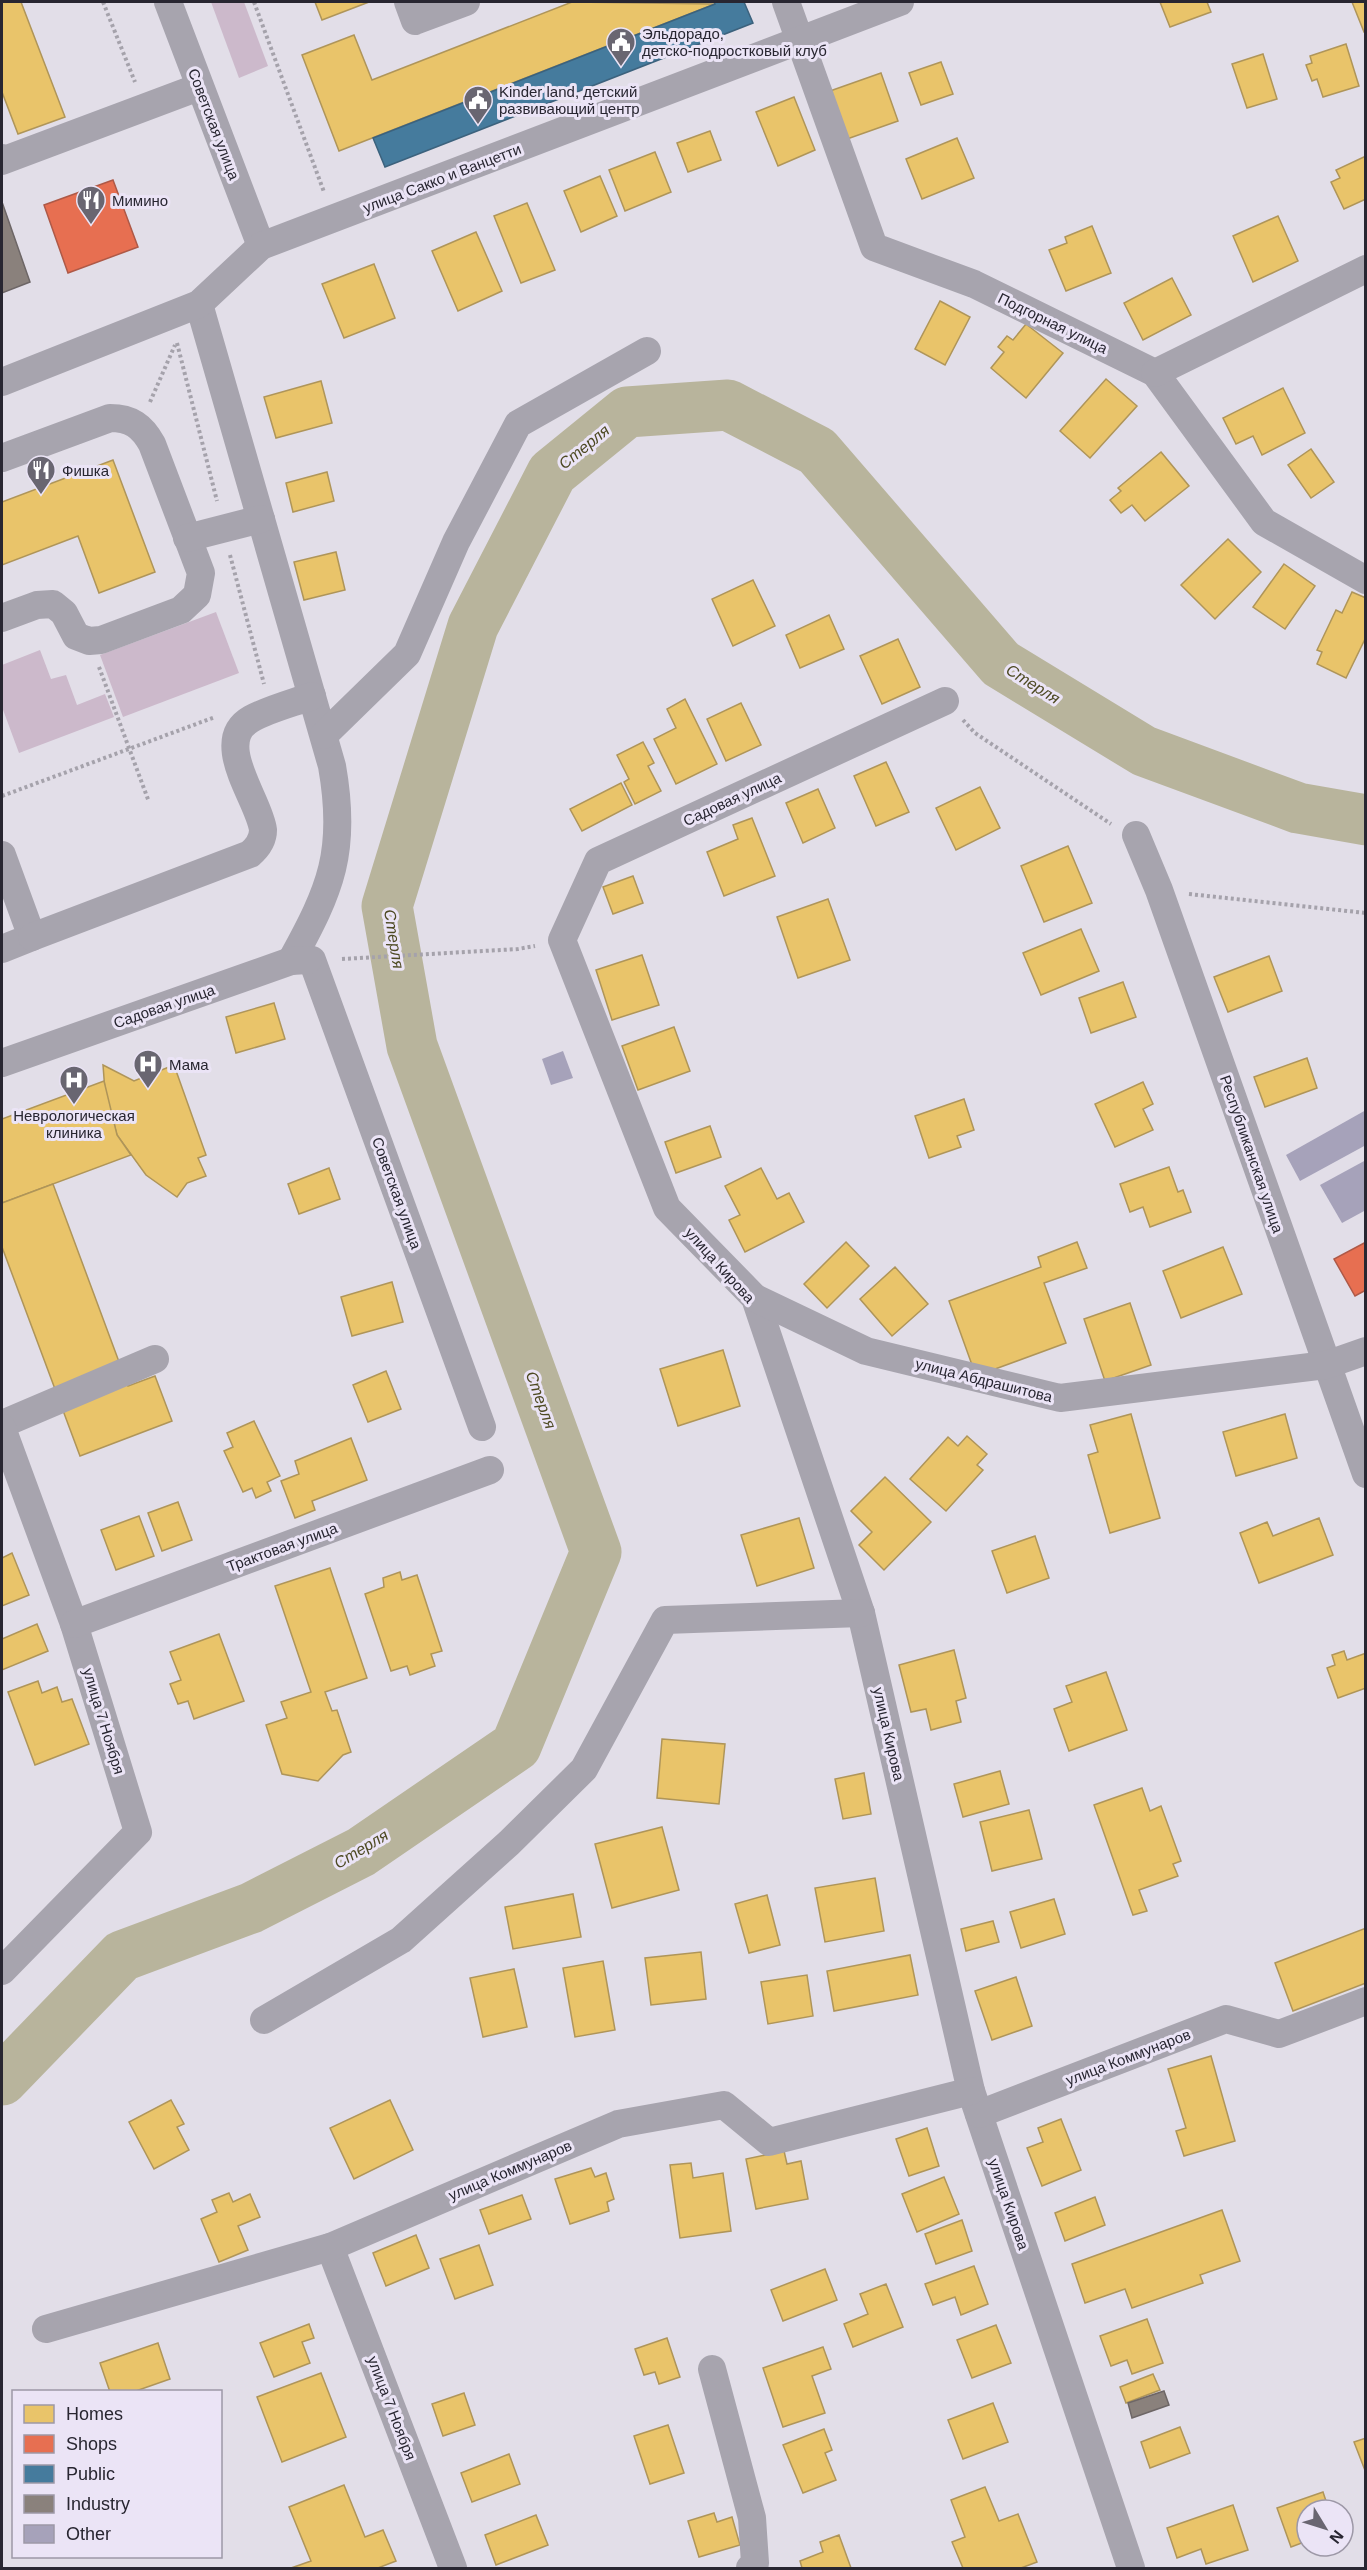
<svg xmlns="http://www.w3.org/2000/svg" width="1367" height="2570" font-family="Arial,sans-serif">
  <rect width="100%" height="100%" fill="#e2dee8"/>
  <g fill="#ccb9cb">
    <polygon points="211,2 244,2 268,66 239,78"/>
    <polygon points="216,612 239,673 123,717 100,655"/>
    <polygon points="40,650 51,679 66,675 77,705 105,694 114,717 19,753 2,707 2,665"/>
  </g>
  <g fill="#e9c46a" stroke="#af9559" stroke-width="1.5">
    <polygon points="2,2 21,2 65,117 18,134 2,92"/>
    <polygon points="315,2 369,2 322,20"/>
    <polygon points="572,2 715,4 339,151 302,55 354,35 372,80"/>
    <polygon points="1160,2 1207,2 1211,12 1170,27"/>
    <polygon points="1352,2 1366,2 1366,31 1364,32"/>
    <polygon points="1346,44 1359,86 1323,97 1317,79 1312,81 1306,65 1312,63 1310,56"/>
    <polygon points="1263,54 1277,99 1247,108 1232,64"/>
    <polygon points="941,62 953,94 921,105 909,73"/>
    <polygon points="881,73 898,121 847,139 830,91"/>
    <polygon points="794,97 815,150 778,166 756,112"/>
    <polygon points="710,131 721,160 688,172 677,143"/>
    <polygon points="957,138 974,178 922,199 906,159"/>
    <polygon points="655,152 671,192 625,211 609,170"/>
    <polygon points="1366,156 1366,199 1344,209 1331,182 1340,178 1336,170"/>
    <polygon points="600,176 617,216 581,232 564,191"/>
    <polygon points="527,203 555,270 521,283 494,216"/>
    <polygon points="1278,216 1298,261 1253,282 1233,236"/>
    <polygon points="1092,226 1111,273 1066,291 1049,250 1067,243 1065,237"/>
    <polygon points="476,232 502,291 458,311 432,251"/>
    <polygon points="374,264 395,318 344,338 322,284"/>
    <polygon points="1172,278 1191,315 1143,340 1124,303"/>
    <polygon points="940,301 970,317 945,365 915,349"/>
    <polygon points="1026,324 1063,353 1026,398 991,368 1004,352 998,347 1007,336 1013,340"/>
    <polygon points="1106,379 1137,406 1090,458 1060,431"/>
    <polygon points="321,381 332,423 276,438 264,397"/>
    <polygon points="1283,388 1305,433 1262,455 1253,436 1236,444 1223,418"/>
    <polygon points="1311,449 1334,482 1311,498 1288,465"/>
    <polygon points="1161,452 1189,486 1145,521 1132,505 1121,513 1110,500 1121,491 1118,488"/>
    <polygon points="113,460 155,572 99,593 78,536 2,565 2,502"/>
    <polygon points="327,472 334,501 293,512 286,483"/>
    <polygon points="1228,539 1261,572 1215,619 1181,585"/>
    <polygon points="336,552 345,590 304,600 294,562"/>
    <polygon points="1284,564 1315,586 1285,629 1253,607"/>
    <polygon points="753,580 775,626 733,646 712,599"/>
    <polygon points="1352,592 1366,598 1366,637 1346,678 1317,664 1322,652 1317,650 1336,610 1342,613"/>
    <polygon points="829,615 844,649 800,668 786,635"/>
    <polygon points="898,639 920,687 882,704 860,656"/>
    <polygon points="685,699 717,764 676,784 654,739 676,728 667,709"/>
    <polygon points="741,703 761,745 726,761 707,719"/>
    <polygon points="643,742 654,763 648,766 661,791 635,804 624,782 629,779 617,755"/>
    <polygon points="886,762 909,812 876,826 854,776"/>
    <polygon points="621,783 632,805 582,831 570,809"/>
    <polygon points="980,787 1000,828 956,850 936,808"/>
    <polygon points="818,789 835,828 803,843 786,803"/>
    <polygon points="752,818 775,876 724,896 707,852 738,839 733,825"/>
    <polygon points="1068,846 1092,903 1044,922 1021,866"/>
    <polygon points="633,876 643,903 613,914 603,887"/>
    <polygon points="828,899 850,960 798,978 777,917"/>
    <polygon points="1081,929 1099,971 1041,995 1023,953"/>
    <polygon points="642,955 659,1005 612,1020 596,970"/>
    <polygon points="1269,956 1282,991 1228,1012 1214,977"/>
    <polygon points="1123,982 1136,1017 1091,1033 1079,998"/>
    <polygon points="274,1003 285,1039 236,1053 226,1017"/>
    <polygon points="674,1027 690,1071 638,1090 622,1046"/>
    <polygon points="1307,1058 1317,1088 1265,1107 1254,1077"/>
    <polygon points="103,1065 134,1081 174,1065 206,1155 198,1158 206,1176 187,1183 177,1197 146,1175 117,1135 105,1091"/>
    <polygon points="104,1081 117,1135 131,1155 2,1203 2,1119"/>
    <polygon points="1143,1082 1153,1104 1143,1109 1153,1130 1115,1147 1095,1104"/>
    <polygon points="964,1099 974,1130 957,1136 961,1147 929,1158 915,1116"/>
    <polygon points="710,1126 721,1157 676,1173 665,1142"/>
    <polygon points="1169,1167 1178,1192 1183,1190 1191,1212 1150,1227 1143,1207 1130,1212 1120,1184"/>
    <polygon points="329,1168 340,1199 299,1214 288,1184"/>
    <polygon points="761,1168 777,1199 789,1193 804,1222 745,1252 729,1220 740,1215 725,1186"/>
    <polygon points="53,1184 128,1386 155,1376 172,1421 80,1456 2,1247 2,1203"/>
    <polygon points="846,1242 869,1266 827,1308 804,1284"/>
    <polygon points="1077,1242 1087,1268 1044,1283 1066,1343 976,1376 949,1301 1041,1267 1038,1257"/>
    <polygon points="1223,1247 1242,1294 1181,1318 1163,1271"/>
    <polygon points="895,1267 928,1304 892,1336 860,1299"/>
    <polygon points="392,1282 403,1322 352,1336 341,1297"/>
    <polygon points="1130,1303 1151,1365 1105,1381 1084,1319"/>
    <polygon points="723,1350 740,1406 678,1426 660,1369"/>
    <polygon points="386,1371 401,1409 368,1422 353,1385"/>
    <polygon points="1131,1414 1160,1518 1110,1533 1088,1455 1098,1452 1090,1425"/>
    <polygon points="1285,1414 1297,1458 1236,1476 1223,1432"/>
    <polygon points="254,1421 280,1476 267,1482 271,1491 256,1498 252,1488 243,1492 224,1451 233,1447 227,1433"/>
    <polygon points="967,1436 987,1454 977,1465 983,1470 946,1511 910,1479 948,1437 958,1446"/>
    <polygon points="351,1438 367,1480 312,1501 315,1510 295,1518 281,1481 299,1474 295,1461"/>
    <polygon points="885,1477 931,1522 884,1570 859,1545 872,1532 851,1511"/>
    <polygon points="178,1502 192,1540 162,1551 148,1513"/>
    <polygon points="139,1516 154,1556 116,1570 101,1530"/>
    <polygon points="799,1518 814,1568 757,1586 741,1535"/>
    <polygon points="1319,1518 1333,1555 1259,1583 1240,1533 1267,1522 1273,1536"/>
    <polygon points="1035,1536 1049,1578 1007,1593 992,1551"/>
    <polygon points="12,1553 29,1595 2,1606 2,1558"/>
    <polygon points="330,1568 367,1678 325,1692 332,1711 337,1710 351,1752 343,1755 318,1781 282,1774 266,1725 287,1718 281,1702 311,1692 275,1586"/>
    <polygon points="400,1572 402,1580 417,1575 442,1651 431,1654 435,1666 410,1675 407,1666 391,1671 365,1594 384,1587 383,1578"/>
    <polygon points="37,1624 48,1651 2,1670 2,1639"/>
    <polygon points="219,1634 244,1701 194,1719 188,1701 178,1704 170,1684 181,1680 170,1652"/>
    <polygon points="954,1650 966,1698 956,1701 961,1722 931,1730 926,1709 911,1712 899,1665"/>
    <polygon points="1344,1651 1347,1660 1366,1653 1366,1688 1338,1698 1327,1668 1335,1665 1332,1655"/>
    <polygon points="1106,1672 1127,1730 1069,1751 1054,1709 1072,1702 1066,1686"/>
    <polygon points="38,1681 42,1693 57,1687 62,1702 72,1699 89,1744 35,1765 8,1692"/>
    <polygon points="662,1739 725,1744 719,1804 657,1798"/>
    <polygon points="1000,1771 1009,1804 963,1817 954,1784"/>
    <polygon points="864,1773 871,1814 843,1819 835,1779"/>
    <polygon points="1142,1788 1150,1811 1161,1806 1181,1861 1173,1864 1178,1876 1139,1890 1147,1911 1133,1915 1094,1805"/>
    <polygon points="1029,1810 1042,1859 992,1871 980,1822"/>
    <polygon points="662,1827 679,1890 612,1908 595,1844"/>
    <polygon points="875,1878 884,1931 825,1942 815,1888"/>
    <polygon points="573,1894 581,1937 513,1949 505,1907"/>
    <polygon points="767,1895 780,1945 749,1953 735,1904"/>
    <polygon points="1054,1899 1065,1934 1021,1948 1010,1912"/>
    <polygon points="993,1921 999,1942 966,1951 961,1929"/>
    <polygon points="1366,1928 1366,1983 1293,2011 1275,1963"/>
    <polygon points="701,1952 706,1999 651,2005 645,1958"/>
    <polygon points="910,1955 918,1995 834,2011 827,1971"/>
    <polygon points="603,1961 615,2030 575,2037 563,1968"/>
    <polygon points="514,1969 527,2027 483,2037 470,1978"/>
    <polygon points="807,1975 813,2016 768,2024 761,1982"/>
    <polygon points="1016,1977 1032,2026 992,2040 975,1991"/>
    <polygon points="1211,2056 1235,2141 1184,2156 1176,2131 1186,2128 1168,2069"/>
    <polygon points="171,2100 184,2124 177,2127 189,2150 154,2169 129,2122"/>
    <polygon points="390,2100 413,2150 354,2179 330,2128"/>
    <polygon points="1061,2119 1081,2170 1042,2186 1027,2148 1043,2142 1038,2128"/>
    <polygon points="927,2128 939,2166 909,2176 896,2139"/>
    <polygon points="784,2151 787,2164 801,2161 808,2199 756,2209 746,2159"/>
    <polygon points="691,2163 693,2178 723,2173 731,2231 680,2238 670,2165"/>
    <polygon points="591,2168 595,2177 606,2173 614,2199 607,2202 609,2211 570,2224 555,2179"/>
    <polygon points="944,2177 959,2214 917,2232 902,2194"/>
    <polygon points="229,2193 233,2202 250,2194 260,2217 238,2226 248,2250 219,2262 201,2219 217,2212 212,2200"/>
    <polygon points="522,2195 531,2219 489,2234 480,2210"/>
    <polygon points="1095,2197 1105,2225 1065,2241 1055,2213"/>
    <polygon points="1222,2210 1240,2261 1200,2275 1203,2283 1132,2308 1125,2289 1085,2303 1072,2264"/>
    <polygon points="962,2220 972,2251 936,2264 925,2234"/>
    <polygon points="416,2235 429,2268 386,2286 373,2253"/>
    <polygon points="479,2245 493,2285 455,2299 440,2259"/>
    <polygon points="974,2266 988,2304 961,2315 955,2297 933,2305 925,2284"/>
    <polygon points="825,2269 837,2300 783,2321 771,2290"/>
    <polygon points="886,2284 903,2327 853,2347 844,2324 868,2314 860,2294"/>
    <polygon points="1147,2319 1163,2363 1132,2374 1127,2360 1111,2366 1100,2336"/>
    <polygon points="309,2324 314,2338 302,2342 310,2363 274,2377 260,2343"/>
    <polygon points="996,2325 1011,2363 972,2378 957,2340"/>
    <polygon points="667,2338 680,2377 659,2384 655,2372 644,2375 635,2349"/>
    <polygon points="158,2343 170,2379 133,2392 110,2392 100,2363"/>
    <polygon points="823,2347 831,2369 812,2376 825,2413 783,2427 763,2368"/>
    <polygon points="321,2373 346,2437 282,2462 257,2397"/>
    <polygon points="1153,2374 1160,2390 1126,2403 1120,2387"/>
    <polygon points="464,2393 475,2425 443,2436 432,2404"/>
    <polygon points="993,2403 1008,2442 963,2459 948,2420"/>
    <polygon points="668,2425 684,2473 650,2484 634,2436"/>
    <polygon points="1180,2427 1190,2453 1150,2468 1141,2442"/>
    <polygon points="824,2429 832,2450 825,2453 836,2480 803,2493 783,2445"/>
    <polygon points="1366,2438 1366,2473 1354,2442"/>
    <polygon points="509,2454 520,2484 472,2502 461,2473"/>
    <polygon points="344,2485 365,2537 383,2530 396,2561 378,2568 291,2568 311,2561 289,2507"/>
    <polygon points="985,2487 999,2521 1018,2514 1037,2562 1021,2568 963,2568 952,2542 965,2537 951,2500"/>
    <polygon points="1323,2492 1329,2510 1307,2510 1307,2541 1291,2547 1277,2508"/>
    <polygon points="1233,2505 1248,2550 1206,2564 1201,2549 1177,2558 1167,2528"/>
    <polygon points="714,2513 717,2522 732,2517 740,2545 699,2557 688,2521"/>
    <polygon points="536,2515 548,2545 496,2565 485,2535"/>
    <polygon points="839,2535 851,2568 802,2568 800,2561 823,2552 820,2542"/>
  </g>
  <g fill="#e76f51" stroke="#ae5947" stroke-width="1.5">
    <polygon points="113,180 138,247 68,273 44,205"/>
    <polygon points="1366,1242 1366,1290 1355,1296 1334,1259"/>
  </g>
  <polygon fill="#457b9d" stroke="#3c627d" stroke-width="1.5" points="714,2 744,2 753,23 385,167 373,138 715,4"/>
  <g fill="#8a817c" stroke="#6d6666" stroke-width="1.5">
    <polygon points="2,202 30,282 2,293"/>
    <polygon points="1164,2391 1169,2405 1132,2418 1128,2403"/>
  </g>
  <g fill="none" stroke-linecap="round" stroke-linejoin="round">
    <polyline stroke="#b8b49c" stroke-width="51" points="2,2080 122,1956 251,1908 361,1852 516,1746 596,1552 412,1046 387,906 473,626 552,473 627,412 728,405 817,451 1001,664 1144,751 1298,808 1366,820"/>
  </g>
  <g fill="#a6a2ba">
    <polygon points="563,1051 573,1078 551,1085 542,1059"/>
    <polygon points="1366,1110 1366,1145 1300,1181 1286,1155"/>
    <polygon points="1366,1160 1366,1210 1342,1223 1320,1185"/>
  </g>
  <g fill="none" stroke-linecap="round" stroke-linejoin="round">
    <g stroke="#a5a2ab" stroke-width="4" stroke-dasharray="3 3" stroke-linecap="butt">
      <polyline points="103,2 135,82"/>
      <polyline points="254,2 324,192"/>
      <polyline points="177,343 217,501"/>
      <polyline points="150,402 175,345"/>
      <polyline points="230,555 264,684"/>
      <polyline points="99,667 149,802"/>
      <polyline points="963,720 975,733 1111,824"/>
      <polyline points="2,796 215,717"/>
      <polyline points="1189,894 1366,913"/>
      <polyline points="342,959 518,949 535,946"/>
    </g>
    <g stroke="#a7a4ae" stroke-width="28">
      <polyline points="168,2 261,246"/>
      <polyline points="408,2 415,21 466,2"/>
      <polyline points="786,2 874,247 974,284 1155,373 1264,522 1366,580"/>
      <polyline points="2,158 2,161 199,87"/>
      <path d="M199,304L332,766C347,851 331,889 291,961"/>
      <polyline points="1155,373 1366,269"/>
      <polyline points="2,382 199,304 261,246 900,2"/>
      <path d="M2,458L110,418C131,418 142,426 152,444L201,573L197,595L181,610L101,640L89,641L76,636L64,613L53,604L37,605L2,618"/>
      <polyline points="187,538 261,519"/>
      <polyline points="945,701 598,861 562,940 667,1208 755,1298 861,1613 971,2091 1131,2568"/>
      <polyline points="324,735 407,654 456,542 518,424 647,351"/>
      <polyline points="1136,835 1159,890 1366,1474"/>
      <polyline points="2,855 32,937 2,949"/>
      <path d="M32,937L250,854C257,848 263,840 263,830C260,801 211,742 251,719C269,709 293,703 312,696"/>
      <polyline points="312,960 482,1427"/>
      <polyline points="2,1063 291,961 308,960"/>
      <polyline points="755,1298 866,1351 1060,1398 1326,1365 1366,1351"/>
      <polyline points="2,1424 155,1359"/>
      <polyline points="2,1428 74,1624 138,1832 2,1971"/>
      <polyline points="74,1624 490,1470"/>
      <polyline points="264,2020 401,1940 509,1843 584,1769 665,1620 861,1613"/>
      <polyline points="979,2114 1226,2019 1279,2034 1366,2001"/>
      <polyline points="330,2247 453,2568"/>
      <polyline points="46,2329 330,2247 618,2124 724,2105 769,2142 971,2091"/>
      <polyline points="712,2369 752,2518 755,2563 750,2568"/>
    </g>
  </g>
  <defs>
    <g id="civic-pin" transform="scale(1.5)"><path d="M0 17L-7.5 6A9.5 9.5 0 1 1 7.5 6Z" fill="#696671" stroke="#ebe4f6"/><path d="M-.6-6.5H3V-4.5H.6V-3L4-1V1h2V6H-6V1h2V-1L-.6-3ZM-1.2 2.5V6h2.4V2.5Z" fill="#fff"/></g>
    <g id="restaurant-pin" transform="scale(1.5)"><path d="M0 17L-7.5 6A9.5 9.5 0 1 1 7.5 6Z" fill="#696671" stroke="#ebe4f6"/><path d="M-5-6h1v4h1v-4h1v4h1v-4h1v5L-1.5 .5V6h-2V.5L-5-1ZM5-6V6H3V1.5H1.5Q1.5-4 5-6Z" fill="#fff"/></g>
    <g id="hospital-pin" transform="scale(1.5)"><path d="M0 17L-7.5 6A9.5 9.5 0 1 1 7.5 6Z" fill="#696671" stroke="#ebe4f6"/><path d="M-5-5h3v3.5h4V-5h3V5h-3V1.5h-4V5h-3Z" fill="#fff"/></g>
  </defs>
  <g fill-rule="evenodd">
    <use href="#civic-pin" x="621" y="42"/>
    <use href="#civic-pin" x="478" y="100"/>
    <use href="#restaurant-pin" x="91" y="200"/>
    <use href="#restaurant-pin" x="41" y="470"/>
    <use href="#hospital-pin" x="148" y="1064"/>
    <use href="#hospital-pin" x="74" y="1080"/>
  </g>
  <g text-anchor="middle" dominant-baseline="central" stroke-width="6" stroke-linejoin="round" paint-order="stroke">
    <g font-size="15" fill="#282631" stroke="#ebe4f6" text-anchor="start">
      <text x="642" y="33">Эльдорадо,<tspan x="642" dy="17">детско-подростковый клуб</tspan></text>
      <text x="499" y="91">Kinder land, детский<tspan x="499" dy="17">развивающий центр</tspan></text>
      <text x="112" y="200">Мимино</text>
      <text x="62" y="470">Фишка</text>
      <text x="169" y="1064">Мама</text>
      <text x="74" y="1115" text-anchor="middle">Неврологическая<tspan x="74" dy="17">клиника</tspan></text>
    </g>
    <g font-size="15" fill="#282631" stroke="#ebe4f6">
      <text transform="translate(214 124) rotate(69)">Советская улица</text>
      <text transform="translate(442 178) rotate(-21)">улица Сакко и Ванцетти</text>
      <text transform="translate(1053 323) rotate(26)">Подгорная улица</text>
      <text transform="translate(732 799) rotate(-25)">Садовая улица</text>
      <text transform="translate(164 1006) rotate(-19)">Садовая улица</text>
      <text transform="translate(1252 1154) rotate(71)">Республиканская улица</text>
      <text transform="translate(397 1193) rotate(70)">Советская улица</text>
      <text transform="translate(720 1265) rotate(48)">улица Кирова</text>
      <text transform="translate(984 1380) rotate(14)">улица Абдрашитова</text>
      <text transform="translate(282 1547) rotate(-20)">Трактовая улица</text>
      <text transform="translate(104 1721) rotate(73)">улица 7 Ноября</text>
      <text transform="translate(889 1734) rotate(77)">улица Кирова</text>
      <text transform="translate(1128 2057) rotate(-21)">улица Коммунаров</text>
      <text transform="translate(510 2170) rotate(-23)">улица Коммунаров</text>
      <text transform="translate(1009 2204) rotate(71)">улица Кирова</text>
      <text transform="translate(392 2408) rotate(69)">улица 7 Ноября</text>
    </g>
    <g font-size="16" font-style="italic" fill="#4d4922" stroke="#ebe4f6">
      <text transform="translate(584 447) rotate(-39)">Стерля</text>
      <text transform="translate(1033 684) rotate(32)">Стерля</text>
      <text transform="translate(394 939) rotate(81)">Стерля</text>
      <text transform="translate(541 1400) rotate(70)">Стерля</text>
      <text transform="translate(361 1849) rotate(-31)">Стерля</text>
    </g>
  </g>
  <rect width="1367" height="2570" fill="none" stroke="#282631" stroke-width="6"/>
  <rect x="12" y="2390" width="210" height="168" fill="#ebe4f6" stroke="#9d98a7" stroke-width="1.5"/>
  <rect x="24" y="2405" width="30" height="18" fill="#e9c46a" stroke="#9d98a7" stroke-width="1.5"/>
  <text x="66" y="2420" font-size="18" fill="#282631">Homes</text>
  <rect x="24" y="2435" width="30" height="18" fill="#e76f51" stroke="#9d98a7" stroke-width="1.5"/>
  <text x="66" y="2450" font-size="18" fill="#282631">Shops</text>
  <rect x="24" y="2465" width="30" height="18" fill="#457b9d" stroke="#9d98a7" stroke-width="1.5"/>
  <text x="66" y="2480" font-size="18" fill="#282631">Public</text>
  <rect x="24" y="2495" width="30" height="18" fill="#8a817c" stroke="#9d98a7" stroke-width="1.5"/>
  <text x="66" y="2510" font-size="18" fill="#282631">Industry</text>
  <rect x="24" y="2525" width="30" height="18" fill="#a6a2ba" stroke="#9d98a7" stroke-width="1.5"/>
  <text x="66" y="2540" font-size="18" fill="#282631">Other</text>
  <g transform="translate(1325 2528) rotate(128)"><circle r="28" fill="#ebe4f6" stroke="#9d98a7" stroke-width="1.5"/>
  <path d="M0-4.5L10 22L0 15L-10 22Z" fill="#696671"/>
  <text y="-9" font-size="16" font-weight="bold" text-anchor="middle" fill="#282631">N</text>
  </g>
</svg>
